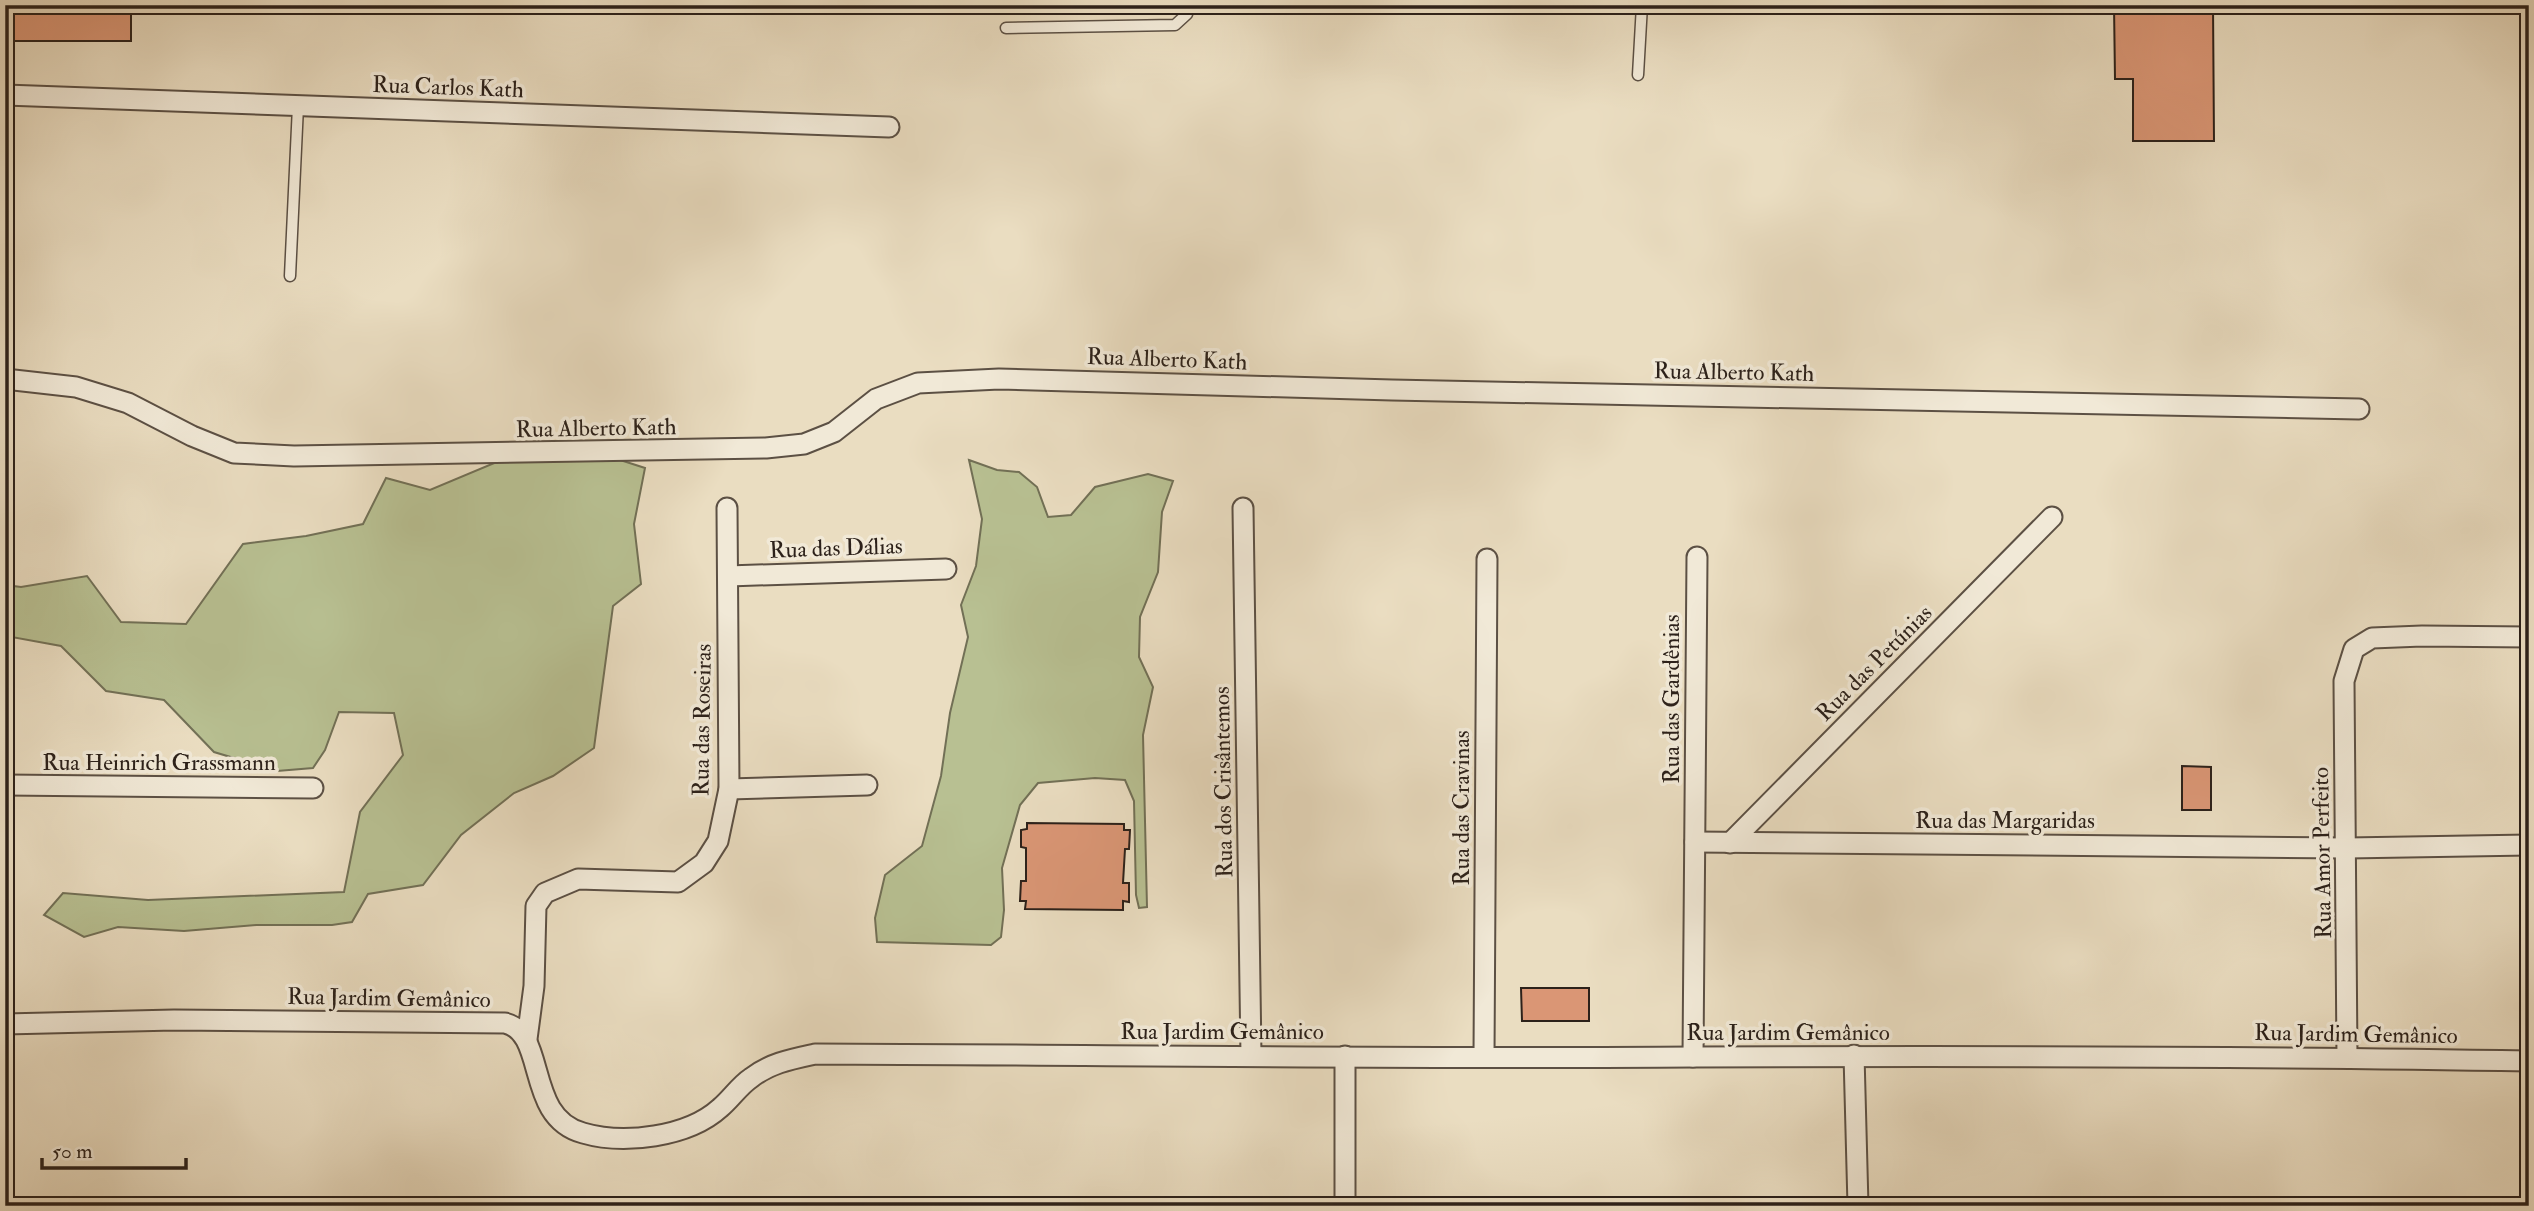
<svg xmlns="http://www.w3.org/2000/svg" width="2534" height="1211" font-family="'IM FELL Double Pica',serif">
  <rect width="100%" height="100%" fill="#eaddc1"/>
  <filter id="stains"><feTurbulence type="fractalNoise" baseFrequency=".00286" numOctaves="4"/><feColorMatrix values="0 0 0 0 .2 0 0 0 0 .09 0 0 0 0 .02 0 0 0 .5 -.17"/></filter>
  <radialGradient id="worn" r=".72"><stop offset=".6" stop-color="#630" stop-opacity="0"/><stop offset="1" stop-color="#630" stop-opacity=".3"/></radialGradient>
  <g fill="#b8c092" stroke="#727056" stroke-width="2">
    <polygon points="614,458 645,468 634,524 641,584 613,606 594,748 553,776 514,793 461,835 423,885 368,894 352,922 332,925 256,925 184,931 118,927 84,937 44,915 63,893 148,900 344,892 360,812 403,755 394,713 339,712 325,750 313,768 277,771 214,752 164,700 106,691 61,646 12,637 5,645 5,585 21,587 87,576 121,622 186,624 243,544 306,536 363,524 386,478 430,490 499,461"/>
    <polygon points="969,460 997,470 1019,472 1037,487 1048,517 1071,515 1095,487 1148,474 1173,481 1162,512 1158,572 1140,617 1139,657 1153,687 1143,735 1147,907 1139,908 1136,895 1134,801 1125,780 1095,778 1038,783 1020,805 1002,868 1004,910 1001,937 991,945 877,942 875,918 885,875 922,846 941,776 950,713 968,637 961,605 976,566 982,519"/>
  </g>
  <g fill="#da9675" stroke="#2c211a" stroke-width="2">
    <rect x="5" y="5" width="126" height="36"/>
    <polygon points="2114,5 2213,5 2214,141 2133,141 2133,79 2115,79"/>
    <polygon points="2182,766 2211,767 2211,810 2182,810"/>
    <polygon points="1027,823 1124,824 1124,830 1130,830 1129,849 1125,849 1123,883 1129,883 1129,902 1123,901 1123,910 1025,909 1026,901 1020,901 1021,881 1026,881 1026,848 1021,847 1021,830 1027,829"/>
    <polygon points="1521,988 1589,988 1589,1021 1522,1021"/>
  </g>
  <g fill="none" stroke-linecap="round" stroke-linejoin="round">
    <g stroke="#5c5044" stroke-width="13">
      <g id="service">
        <polyline points="1006,28 1175,25 1187,14 1190,5"/>
        <polyline points="1638,75 1642,5"/>
        <polyline points="290,276 298,106"/>
      </g>
    </g>
    <g stroke="#5c5044" stroke-width="23">
      <g id="minor">
        <polyline points="5,95 889,127"/>
        <polyline points="5,379 76,387 128,403 192,436 234,453 294,456 766,448 804,444 834,432 876,399 918,383 999,379 1392,390 2359,409"/>
        <polyline points="1243,508 1251,1056"/>
        <polyline points="728,576 946,569"/>
        <polyline points="5,785 313,788"/>
        <polyline points="729,789 867,785"/>
        <polyline points="1695,842 2347,848 2529,845"/>
        <polyline points="1730,843 2052,517"/>
        <path d="M5,1024L174,1020L505,1023C548,1033 524,1117 583,1133C624,1145 688,1137 720,1108C731,1099 739,1086 751,1078C770,1063 792,1059 815,1054C1108,1055 1401,1059 1693,1057C1972,1056 2250,1056 2529,1061"/>
        <polyline points="527,1039 534,986 536,906 545,893 578,879 678,882 704,863 718,841 729,789 727,508"/>
        <polyline points="1854,1055 1858,1206"/>
        <polyline points="1484,1056 1487,559"/>
        <polyline points="1693,1057 1697,557"/>
        <polyline points="2347,1058 2344,681 2354,649 2372,638 2422,636 2529,637"/>
        <polyline points="1345,1206 1345,1056"/>
      </g>
    </g>
    <use href="#service" stroke="#f1e9d7" stroke-width="10"/>
    <use href="#minor" stroke="#f1e9d7" stroke-width="19"/>
  </g>
  <g text-anchor="middle" dominant-baseline="central" stroke-width="7" stroke-linejoin="round" paint-order="stroke">
    <g font-size="23" fill="#2c211a" stroke="#f1e9d7">
      <text transform="translate(448 87) rotate(2)">Rua Carlos Kath</text>
      <text transform="translate(1167 359) rotate(2)">Rua Alberto Kath</text>
      <text transform="translate(1734 372) rotate(1)">Rua Alberto Kath</text>
      <text transform="translate(596 428) rotate(-1)">Rua Alberto Kath</text>
      <text transform="translate(836 548) rotate(-2)">Rua das Dálias</text>
      <text transform="translate(1874 663) rotate(-45)">Rua das Petúnias</text>
      <text transform="translate(1671 699) rotate(-90)">Rua das Gardênias</text>
      <text transform="translate(702 720) rotate(-89)">Rua das Roseiras</text>
      <text x="159" y="762">Rua Heinrich Grassmann</text>
      <text transform="translate(1223 782) rotate(-91)">Rua dos Crisântemos</text>
      <text transform="translate(1461 808) rotate(-90)">Rua das Cravinas</text>
      <text x="2005" y="820">Rua das Margaridas</text>
      <text transform="translate(2322 853) rotate(-91)">Rua Amor Perfeito</text>
      <text transform="translate(389 998) rotate(1)">Rua Jardim Gemânico</text>
      <text x="1222" y="1031">Rua Jardim Gemânico</text>
      <text x="1788" y="1032">Rua Jardim Gemânico</text>
      <text transform="translate(2356 1034) rotate(1)">Rua Jardim Gemânico</text>
    </g>
  </g>
  <rect width="2534" height="1211" fill="none" stroke="#eaddc1" stroke-width="28"/>
  <rect x="7" y="7" width="2520" height="1197" fill="none" stroke="#2c211a" stroke-width="3.5"/>
  <rect x="14" y="14" width="2506" height="1183" fill="none" stroke="#2c211a" stroke-width="2"/>
  <path d="M42 1158v10h144v-10" fill="none" stroke="#2c211a" stroke-width="3.5"/>
  <text x="52" y="1158" font-size="21" fill="#2c211a" stroke="#f1e9d7" stroke-width="5" paint-order="stroke">50 m</text>
  <rect width="100%" height="100%" filter="url(#stains)"/>
  <rect width="100%" height="100%" fill="url(#worn)"/>
</svg>
